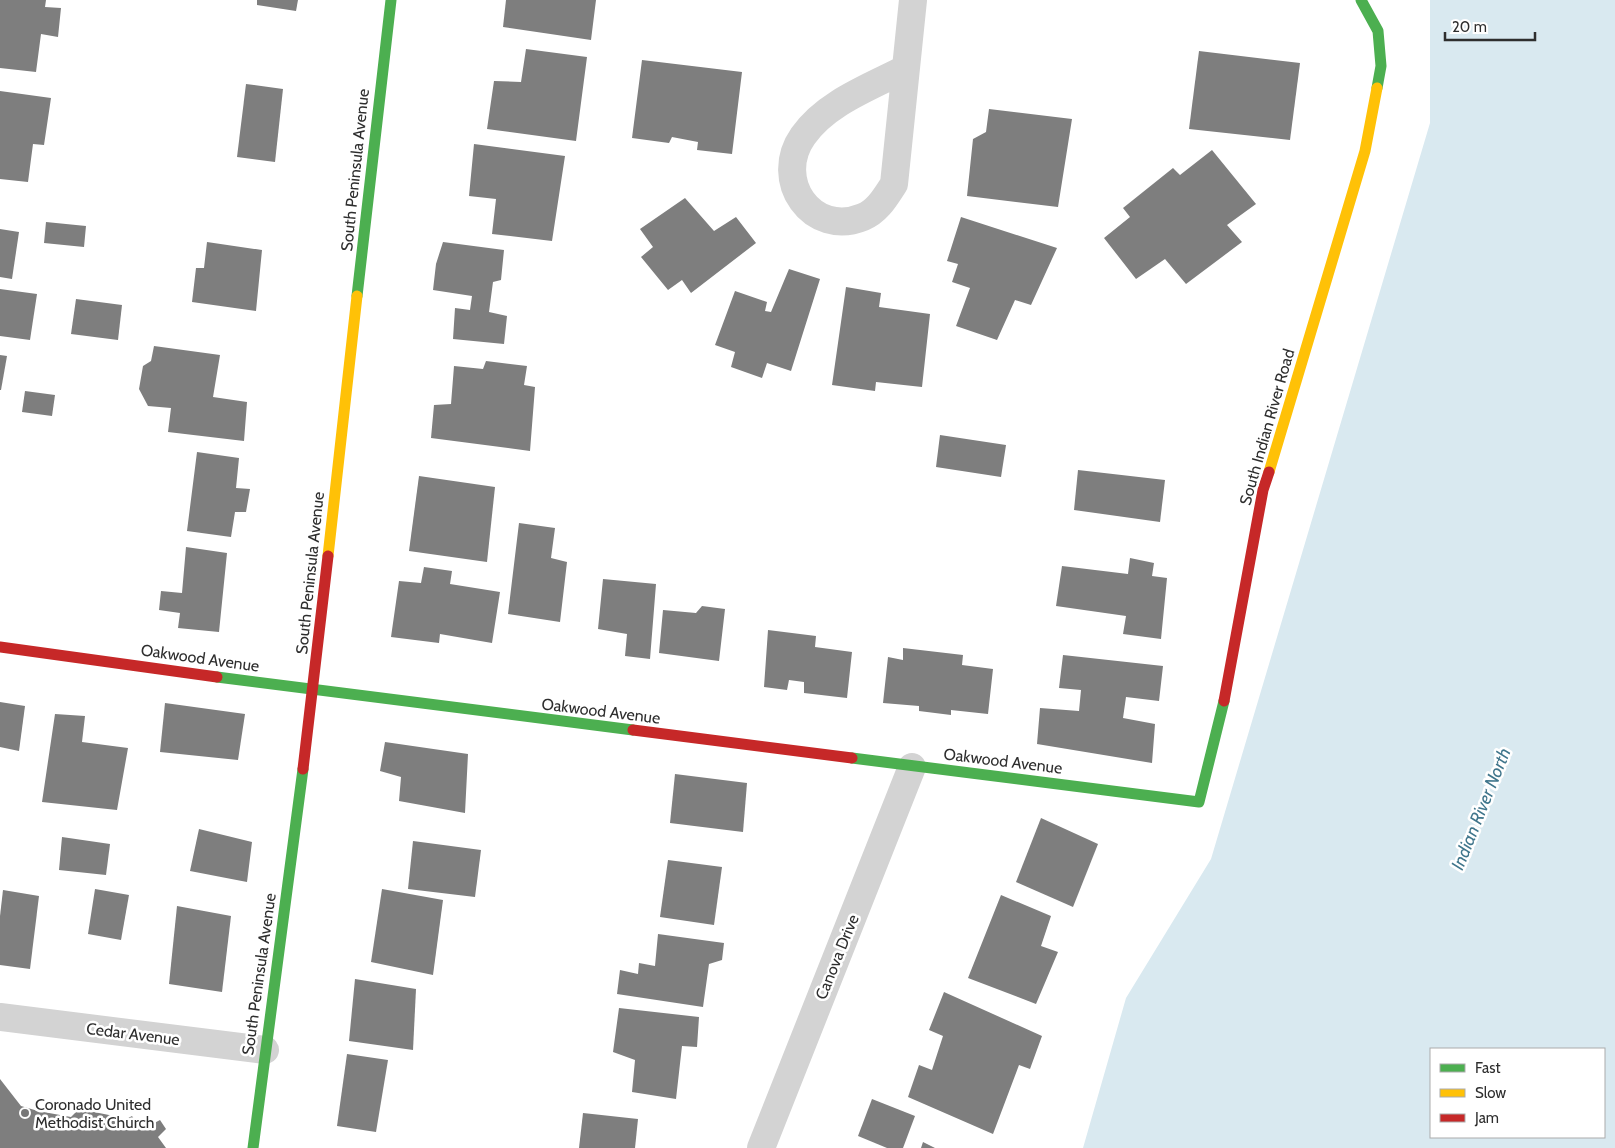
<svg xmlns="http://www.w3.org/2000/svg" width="1615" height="1148" font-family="Cabin,sans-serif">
  <rect width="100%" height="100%" fill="#fff"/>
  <path fill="#d9e9f0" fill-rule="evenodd" d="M1430,0H1615V1148H1083L1126,998L1211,859L1430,123ZM1431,1049H1604V1137H1431Z"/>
  <g fill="#7e7e7e">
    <polygon points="0,0 46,0 45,7 61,8 58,37 41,34 36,72 0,68"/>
    <polygon points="257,0 298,0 296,11 257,5"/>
    <polygon points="506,0 596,0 591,40 503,27"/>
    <polygon points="526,49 587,57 576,141 487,129 494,81 521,82"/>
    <polygon points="1199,51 1300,63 1290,140 1189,129"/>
    <polygon points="642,60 742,72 732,154 697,150 698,142 672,137 669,143 632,138"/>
    <polygon points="246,84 283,89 275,162 237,157"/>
    <polygon points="0,91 51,98 44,145 33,144 28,182 0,179"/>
    <polygon points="989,109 1072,119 1058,207 967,196 973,139 986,132"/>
    <polygon points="474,144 565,156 552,241 492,234 496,199 469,196"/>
    <polygon points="1212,150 1256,204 1227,225 1242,242 1186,284 1165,259 1136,279 1104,238 1130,217 1123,208 1173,168 1180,175"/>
    <polygon points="685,198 714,231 736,217 756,243 691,293 682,280 668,290 641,257 653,247 640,229"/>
    <polygon points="961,217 1057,248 1031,305 1015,300 997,340 956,326 970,288 952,282 958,264 947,261"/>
    <polygon points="46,222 86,226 84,247 44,243"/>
    <polygon points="0,229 19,232 12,279 0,277"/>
    <polygon points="207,242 262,250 256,311 192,302 196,268 204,268"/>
    <polygon points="443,242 504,250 501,280 493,282 489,312 507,316 504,344 453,339 455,308 470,310 472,296 433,290 436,264"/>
    <polygon points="789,269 820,279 791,371 767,363 762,378 731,367 735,352 715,345 735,291 767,302 765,311 771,312"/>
    <polygon points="846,287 881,293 879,307 930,314 922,387 876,382 875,391 832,385"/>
    <polygon points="0,289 37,294 30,340 0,336"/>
    <polygon points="76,299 122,305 118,340 71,334"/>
    <polygon points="154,346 220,355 213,397 247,402 244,441 168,432 171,408 148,406 139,389 143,366 151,361"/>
    <polygon points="0,355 7,356 1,390 0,390"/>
    <polygon points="486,361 527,366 524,385 535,387 530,451 431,438 434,405 451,404 454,366 483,369"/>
    <polygon points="25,391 55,395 52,416 22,412"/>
    <polygon points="940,435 1006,445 1001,477 936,467"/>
    <polygon points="197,452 239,458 236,488 250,489 246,512 235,512 231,537 187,531"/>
    <polygon points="1078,470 1165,480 1160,522 1074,510"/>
    <polygon points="419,476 495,487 487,562 409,551"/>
    <polygon points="519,523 555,528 551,558 567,562 560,622 508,614"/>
    <polygon points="186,547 227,553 219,632 178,628 180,613 159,610 161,591 182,593"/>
    <polygon points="1130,558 1154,563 1152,576 1167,578 1161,639 1123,634 1126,616 1056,606 1062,566 1128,574"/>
    <polygon points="424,567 452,571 450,584 500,592 492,643 440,634 439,643 391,637 399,581 421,583"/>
    <polygon points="603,579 656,584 650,659 625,656 627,634 598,629"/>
    <polygon points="702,606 725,609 719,661 659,653 663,610 696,613"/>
    <polygon points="768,630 816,636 815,647 852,652 847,698 804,693 804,682 789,680 787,690 764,687"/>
    <polygon points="903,648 963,655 962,665 993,669 988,714 951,710 951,715 919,711 919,706 883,703 888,657 903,660"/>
    <polygon points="1063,655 1163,666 1159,701 1126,697 1123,718 1155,724 1152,763 1037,744 1040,708 1079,711 1081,690 1059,688"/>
    <polygon points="0,702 25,706 19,751 0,747"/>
    <polygon points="165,703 245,714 238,760 160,752"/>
    <polygon points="55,714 85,716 82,742 128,748 117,810 42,802"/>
    <polygon points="385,742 468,754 465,813 399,801 401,777 380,771"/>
    <polygon points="675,774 747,783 743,832 670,823"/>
    <polygon points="1041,818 1098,844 1073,907 1016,882"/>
    <polygon points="199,829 252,842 247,882 190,871"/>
    <polygon points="62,837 110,844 106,875 59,870"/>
    <polygon points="413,841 481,850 475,897 408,889"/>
    <polygon points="668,860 722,867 714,925 660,917"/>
    <polygon points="95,889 129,895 121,940 88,934"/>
    <polygon points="382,889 443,900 433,975 371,962"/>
    <polygon points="3,890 39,896 30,969 0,965 0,916"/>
    <polygon points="1001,895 1051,916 1041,946 1058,952 1036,1004 968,978"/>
    <polygon points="177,906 231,916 222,992 169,984"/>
    <polygon points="658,934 724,943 722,960 709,964 703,1007 617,994 620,970 638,974 639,963 655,966"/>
    <polygon points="355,979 416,989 413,1050 349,1041"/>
    <polygon points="944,992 1042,1036 1030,1069 1019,1065 993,1134 908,1097 919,1065 932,1070 943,1036 929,1030"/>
    <polygon points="619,1008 699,1017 697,1047 682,1046 676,1099 632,1092 635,1060 613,1052"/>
    <polygon points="347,1054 388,1060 376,1132 337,1126"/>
    <polygon points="0,1079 21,1106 38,1111 71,1117 79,1109 114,1116 119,1123 132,1116 141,1130 160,1120 166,1129 158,1137 166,1148 0,1148"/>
    <polygon points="872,1099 915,1116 903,1148 887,1148 858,1136"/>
    <polygon points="583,1113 638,1119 635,1148 579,1148"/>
    <polygon points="923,1142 935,1148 921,1148"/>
  </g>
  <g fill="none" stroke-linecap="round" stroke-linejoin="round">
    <g stroke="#d3d3d3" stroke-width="28">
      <path d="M905,69C870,87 826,103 803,136C772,180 812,238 863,217C878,211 886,196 894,184L913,0"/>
      <polyline points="0,1017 265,1050"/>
      <polyline points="761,1148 912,767"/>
    </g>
    <g stroke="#4caf50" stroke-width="11">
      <polyline points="1361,0 1378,31 1381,66 1377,88"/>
      <polyline points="357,296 391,0"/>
      <polyline points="217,677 633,730"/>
      <polyline points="852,758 1199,802 1224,701"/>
      <polyline points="253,1148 303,769"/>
    </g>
    <g stroke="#ffc107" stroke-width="11">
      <polyline points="1269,472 1365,151 1377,88"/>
      <polyline points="328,556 357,296"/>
    </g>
    <g stroke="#c62828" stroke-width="11">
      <polyline points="0,647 217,677"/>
      <polyline points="1224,701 1263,490 1269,472"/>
      <polyline points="633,730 852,758"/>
      <polyline points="303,769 328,556"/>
    </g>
  </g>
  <circle fill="#777" stroke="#fff" stroke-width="2" cx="25" cy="1113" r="5"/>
  <g text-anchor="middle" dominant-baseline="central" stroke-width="5" stroke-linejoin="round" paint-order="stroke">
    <g font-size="16" fill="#2e2e2e" stroke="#fff">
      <text transform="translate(355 170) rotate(-84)">South Peninsula Avenue</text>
      <text transform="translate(1267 427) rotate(-74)">South Indian River Road</text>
      <text transform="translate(310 573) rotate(-84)">South Peninsula Avenue</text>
      <text transform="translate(200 658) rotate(8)">Oakwood Avenue</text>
      <text transform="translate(601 711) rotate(7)">Oakwood Avenue</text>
      <text transform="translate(1003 761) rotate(7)">Oakwood Avenue</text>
      <text transform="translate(837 957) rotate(-68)">Canova Drive</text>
      <text transform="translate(259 974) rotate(-82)">South Peninsula Avenue</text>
      <text transform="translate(133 1034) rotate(7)">Cedar Avenue</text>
    </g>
    <g font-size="16" fill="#2e2e2e" stroke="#fff" text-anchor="start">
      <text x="35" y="1104">Coronado United<tspan x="35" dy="18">Methodist Church</tspan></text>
    </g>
    <g font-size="18" font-style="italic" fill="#40768c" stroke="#fff">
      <text transform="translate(1481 809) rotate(-68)">Indian River North</text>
    </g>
  </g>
  <rect x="1430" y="1048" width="175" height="90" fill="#ffffff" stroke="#ababab"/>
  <rect x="1440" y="1064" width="25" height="8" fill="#4caf50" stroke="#ababab"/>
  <text x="1475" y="1073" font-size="15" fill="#2e2e2e">Fast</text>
  <rect x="1440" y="1089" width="25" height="8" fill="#ffc107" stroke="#ababab"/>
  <text x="1475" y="1098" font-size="15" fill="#2e2e2e">Slow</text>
  <rect x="1440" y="1114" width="25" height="8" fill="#c62828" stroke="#ababab"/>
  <text x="1475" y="1123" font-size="15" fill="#2e2e2e">Jam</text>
  <path d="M1445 32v8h90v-8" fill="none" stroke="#2e2e2e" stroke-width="2.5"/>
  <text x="1452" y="32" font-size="15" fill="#2e2e2e" stroke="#ffffff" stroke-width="4" paint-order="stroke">20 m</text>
</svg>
